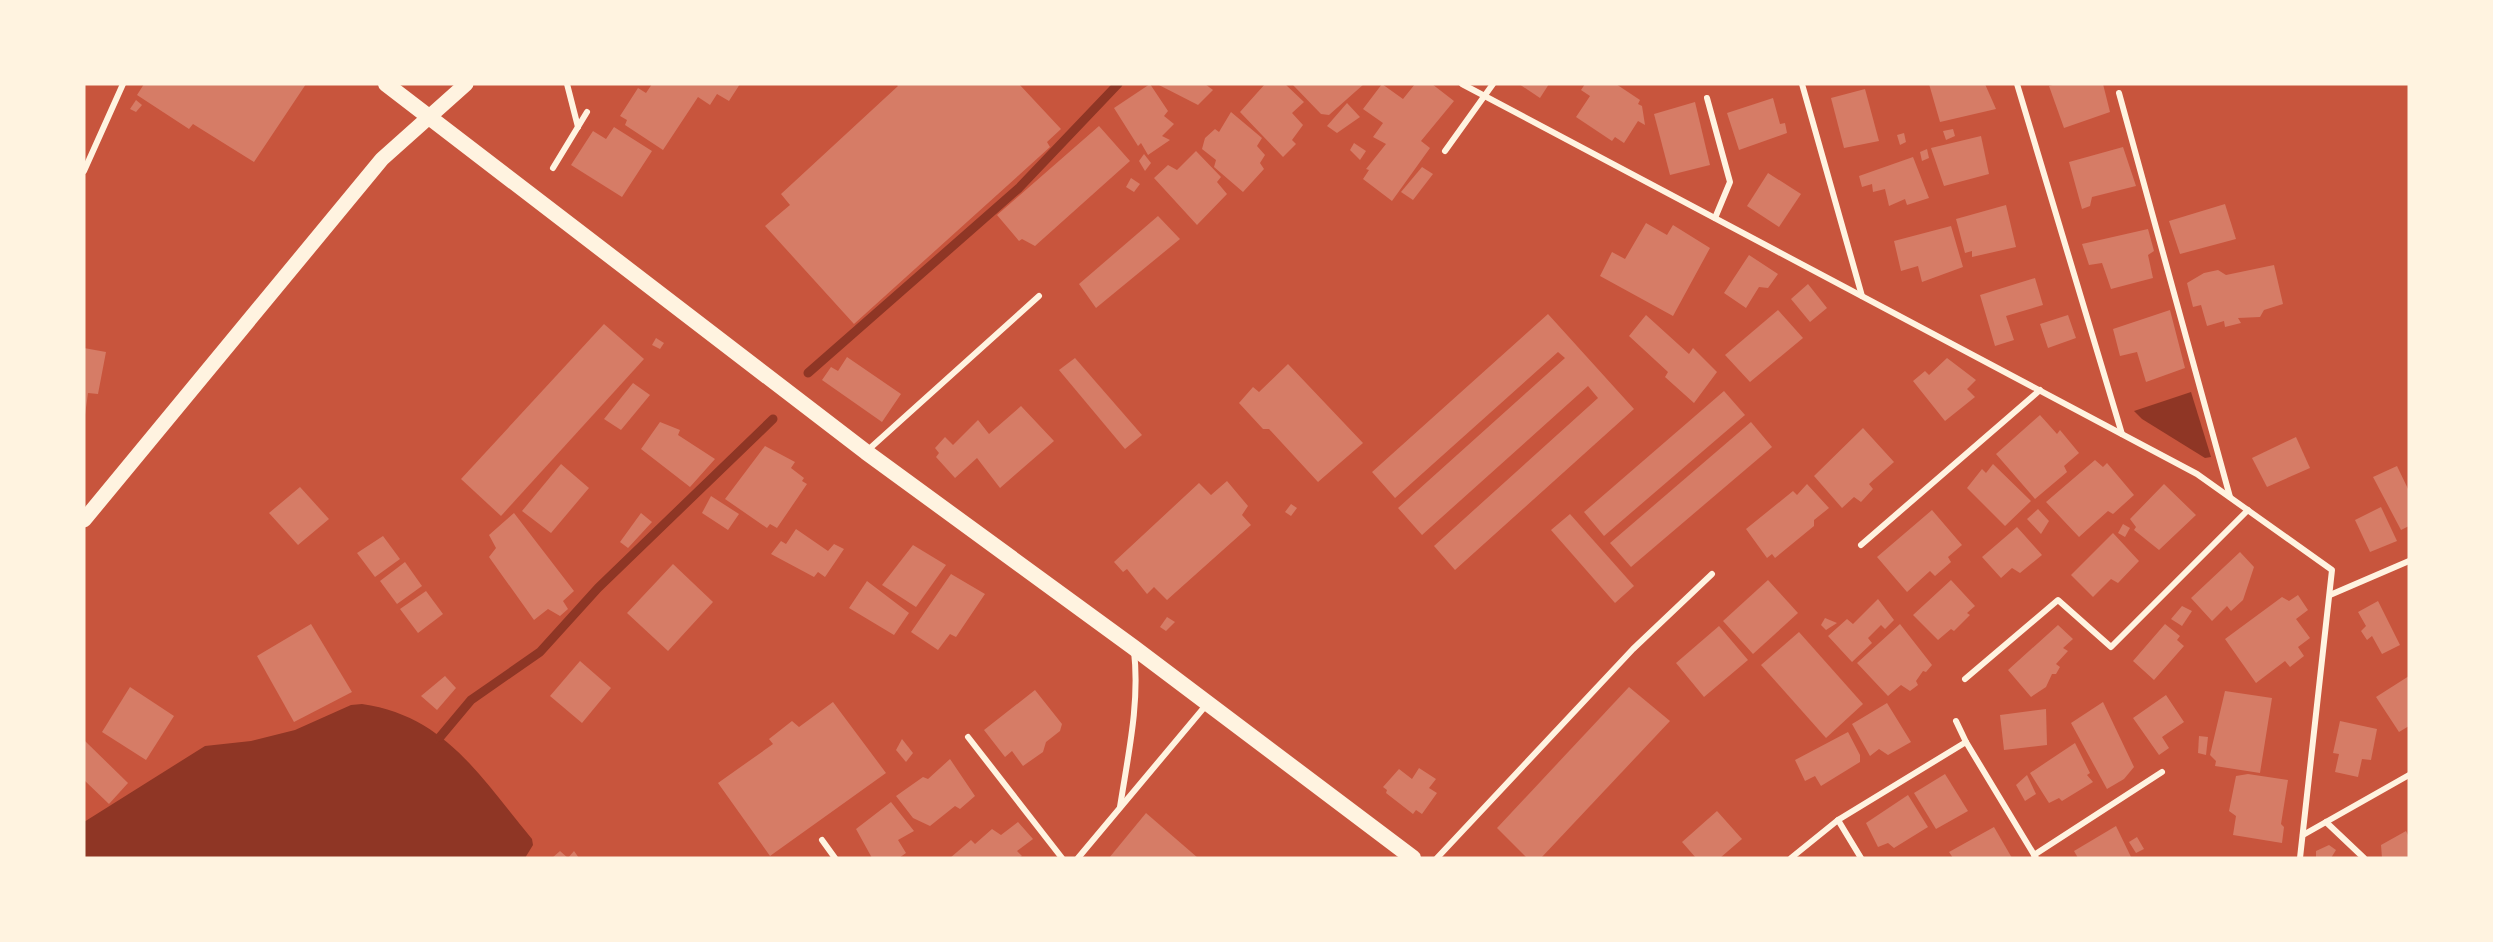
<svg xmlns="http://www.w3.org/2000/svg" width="2493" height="942" font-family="Helvetica,sans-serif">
  <rect width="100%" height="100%" fill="#c8553d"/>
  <g fill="#8f3625">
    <polygon points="2191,392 2211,457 2205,458 2142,419 2134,411"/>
    <path d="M362,704C446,716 481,778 532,839L533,845L525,858H84V822L205,746L251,741L295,730L351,705Z"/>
  </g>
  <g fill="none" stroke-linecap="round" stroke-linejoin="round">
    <g stroke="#8f3625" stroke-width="9">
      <polyline points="808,373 1019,188 1118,84"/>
      <polyline points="440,737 471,700 540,652 598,588 773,419"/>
    </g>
  </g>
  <g fill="#d67c66">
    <polygon points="144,84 306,84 254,162 193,124 189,129 137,95"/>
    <polygon points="652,84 691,85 740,84 729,101 717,94 710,105 698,97 663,150 625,125 627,120 620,116 638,88 646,93"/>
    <polygon points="896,84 1019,84 1061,129 1047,142 1050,147 854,324 765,226 790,205 781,194 898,86"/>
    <polygon points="1150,84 1168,111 1164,116 1174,124 1162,136 1170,140 1148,155 1141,143 1138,146 1114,108"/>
    <polygon points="1157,84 1205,84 1213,90 1198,105"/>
    <polygon points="1265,84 1285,84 1304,102 1292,113 1303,125 1292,140 1296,144 1283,157 1240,112"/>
    <polygon points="1292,84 1364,84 1329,115 1321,114"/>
    <polygon points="1382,84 1403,99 1415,84 1432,84 1454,101 1421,141 1430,148 1392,201 1363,179 1369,170 1366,169 1386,144 1373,137 1383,123 1363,109"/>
    <polygon points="1519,84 1549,84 1540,98"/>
    <polygon points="1585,84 1616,84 1640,100 1638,104 1642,106 1645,125 1638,121 1624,143 1615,137 1612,141 1576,117 1590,96 1581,90"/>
    <polygon points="1929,84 1985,84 1996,109 1940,122"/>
    <polygon points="2056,84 2103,84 2110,112 2064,128 2049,86"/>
    <polygon points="1865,89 1879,141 1844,148 1831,98"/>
    <polygon points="1773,98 1780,124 1785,123 1787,133 1739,150 1727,113"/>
    <polygon points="136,100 142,105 136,112 130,109"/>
    <polygon points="1695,102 1710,165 1670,175 1654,114"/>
    <polygon points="1347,103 1360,117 1337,133 1327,126"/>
    <polygon points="1231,112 1262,138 1257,146 1265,155 1260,163 1264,169 1243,192 1214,167 1216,160 1202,149 1205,138 1215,129 1219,132"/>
    <polygon points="1099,126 1130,161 1035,246 1022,239 1019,241 997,215"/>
    <polygon points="614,127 652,151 622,197 571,165 593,131 606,139"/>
    <polygon points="1953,129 1955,136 1946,140 1943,131"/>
    <polygon points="1904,133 1906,142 1900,145 1897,135"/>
    <polygon points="1981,136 1989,174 1944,186 1931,148"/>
    <polygon points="1354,143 1366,151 1360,160 1350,150"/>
    <polygon points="2123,147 2136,186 2092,197 2090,206 2082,209 2069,162"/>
    <polygon points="1927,149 1929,158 1922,161 1920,152"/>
    <polygon points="1196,151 1221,177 1217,182 1227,194 1197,225 1154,178 1168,165 1177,170"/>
    <polygon points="1144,154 1151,163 1145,171 1139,161"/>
    <polygon points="1913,157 1929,198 1907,205 1905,199 1889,206 1885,189 1873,192 1872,184 1862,187 1859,176"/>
    <polygon points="1422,167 1433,174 1413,200 1401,192"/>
    <polygon points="1768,173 1801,194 1779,227 1747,206"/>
    <polygon points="1131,178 1140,184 1134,192 1126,187"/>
    <polygon points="2225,204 2236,239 2180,254 2169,221"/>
    <polygon points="2006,205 2016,247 1972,257 1972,251 1965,253 1956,219"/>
    <polygon points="1158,216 1180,239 1096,308 1079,284"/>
    <polygon points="1646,223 1667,235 1673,225 1710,248 1673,316 1600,276 1612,252 1625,259"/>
    <polygon points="1951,226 1963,267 1922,282 1918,266 1901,271 1894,241"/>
    <polygon points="2148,229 2154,251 2148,255 2153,278 2111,289 2102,263 2089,265 2082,244"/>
    <polygon points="1749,255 1778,274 1768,288 1759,287 1746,308 1724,293"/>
    <polygon points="2274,265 2283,304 2264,310 2260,317 2238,318 2241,323 2225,327 2224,321 2207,326 2201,305 2193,307 2187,283 2204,273 2218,270 2226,275"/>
    <polygon points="2035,278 2043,305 2006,316 2014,340 1995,346 1980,295"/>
    <polygon points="1808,284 1827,308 1810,322 1791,299"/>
    <polygon points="1778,310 1803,338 1750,382 1725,355"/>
    <polygon points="2170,310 2185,368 2146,382 2137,352 2120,356 2113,329"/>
    <polygon points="1548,314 1634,409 1455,570 1434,546 1598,398 1588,386 1422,535 1398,508 1565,358 1558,352 1395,498 1372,472"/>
    <polygon points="1646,315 1689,354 1693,348 1717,372 1694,403 1665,377 1668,372 1629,336"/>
    <polygon points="2068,315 2076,338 2048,348 2040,324"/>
    <polygon points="604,324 644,359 501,516 461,479"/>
    <polygon points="656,338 664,343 660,349 652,345"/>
    <polygon points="84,348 106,352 98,394 88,393 85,415"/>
    <polygon points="847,357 901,394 882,422 822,380 831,367 838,371"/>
    <polygon points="1075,358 1142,435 1125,449 1059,370"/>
    <polygon points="1947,358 1976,380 1967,389 1975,397 1945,421 1913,381 1925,371 1929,375"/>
    <polygon points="1288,364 1363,443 1318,482 1269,429 1263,429 1239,403 1253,387 1259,392"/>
    <polygon points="633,383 650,395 621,430 604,419"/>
    <polygon points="1724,391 1745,415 1604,536 1584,512"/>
    <polygon points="1021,406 1054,441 1000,488 977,458 955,478 936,457 939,453 935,448 945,437 953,445 978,420 989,434"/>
    <polygon points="2040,415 2057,434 2060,430 2079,453 2064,466 2067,472 2035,499 1996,454"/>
    <polygon points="660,422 680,430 678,435 715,459 690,487 641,449"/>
    <polygon points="1751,422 1772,447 1631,567 1610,543"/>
    <polygon points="1863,428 1894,462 1869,484 1873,489 1861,502 1854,497 1842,508 1814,476"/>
    <polygon points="2296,437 2310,468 2267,487 2252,458"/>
    <polygon points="765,446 795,462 791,468 804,478 802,481 807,484 777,528 770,524 767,528 725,499"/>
    <polygon points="2095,460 2103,467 2107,463 2134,495 2113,514 2108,511 2079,537 2046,502"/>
    <polygon points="561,464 589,488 551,533 522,511"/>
    <polygon points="1993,464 2031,501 2005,526 1967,488 1982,469 1986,473"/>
    <polygon points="2397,466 2409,491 2409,526 2401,530 2373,477"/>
    <polygon points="1227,481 1248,506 1242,515 1251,525 1167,600 1154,587 1147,594 1127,569 1123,572 1114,562 1199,483 1211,495"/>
    <polygon points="1807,484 1829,508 1814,520 1814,526 1775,558 1772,554 1767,558 1746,529 1793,491 1797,495"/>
    <polygon points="2164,484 2196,515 2159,550 2134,530 2136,527 2130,519"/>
    <polygon points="300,487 329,519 298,545 269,513"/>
    <polygon points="711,496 739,514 728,530 702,513"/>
    <polygon points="1291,504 1297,508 1291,516 1285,512"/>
    <polygon points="2381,507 2397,541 2370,552 2355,520"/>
    <polygon points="2038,509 2049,521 2041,534 2027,519"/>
    <polygon points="1932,510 1962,545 1948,557 1951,562 1935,576 1930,571 1907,592 1877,557"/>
    <polygon points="514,513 574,591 563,601 568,609 560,616 548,609 534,620 489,557 496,548 489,535"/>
    <polygon points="641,513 652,522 628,548 620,542"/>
    <polygon points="1570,514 1634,586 1615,603 1551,530"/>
    <polygon points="2123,524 2130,528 2125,537 2118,533"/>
    <polygon points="2017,527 2042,555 2020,573 2012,568 2001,578 1982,557"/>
    <polygon points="796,529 828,551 834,544 844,549 825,577 818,572 814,577 771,554 781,541 786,544"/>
    <polygon points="2113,533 2139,561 2118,583 2111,579 2093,597 2071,575"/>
    <polygon points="383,536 400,559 375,577 357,553"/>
    <polygon points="913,545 946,565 916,607 882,585"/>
    <polygon points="2240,552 2254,567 2243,600 2231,611 2227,606 2212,621 2191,598"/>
    <polygon points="405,562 422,586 397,604 380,581"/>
    <polygon points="673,564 713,602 668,651 627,613"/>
    <polygon points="951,574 985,594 956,637 950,634 938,650 911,632"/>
    <polygon points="1768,580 1798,613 1753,654 1723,621"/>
    <polygon points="1951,580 1975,606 1967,613 1970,615 1954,631 1951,629 1938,640 1913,615"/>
    <polygon points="867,581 909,613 894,635 849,608"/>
    <polygon points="426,591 443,614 418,633 400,609"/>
    <polygon points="2298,595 2308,610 2296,619 2310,638 2298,647 2304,656 2290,667 2285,661 2256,683 2225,639 2282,597 2289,601"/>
    <polygon points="1878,599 1894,620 1885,629 1881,625 1868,638 1872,643 1852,662 1828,636 1847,619 1853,624"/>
    <polygon points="2378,601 2400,645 2382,654 2372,636 2367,640 2361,631 2366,626 2358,612"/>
    <polygon points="2182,606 2192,611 2182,626 2171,619"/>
    <polygon points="1167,617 1175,622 1166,631 1160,627"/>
    <polygon points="1825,618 1837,623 1826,630 1821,625"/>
    <polygon points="311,624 352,692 294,722 257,656"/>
    <polygon points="1900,624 1932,665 1926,672 1923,671 1916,681 1918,685 1910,691 1901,685 1888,696 1857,663"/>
    <polygon points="2165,624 2180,636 2177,640 2184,646 2154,680 2133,661"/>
    <polygon points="2058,625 2073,639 2063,648 2068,651 2056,664 2060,667 2056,674 2052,674 2046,687 2031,697 2008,670"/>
    <polygon points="1719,626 1748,660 1704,697 1676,663"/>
    <polygon points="1799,632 1863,704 1826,738 1761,665"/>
    <polygon points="580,661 611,688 582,723 550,696"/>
    <polygon points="445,676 456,688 437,710 421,696"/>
    <polygon points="2409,676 2409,726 2399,732 2376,697"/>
    <polygon points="130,687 174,716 146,760 102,732"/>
    <polygon points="1629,687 1670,721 1541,858 1527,858 1497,828"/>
    <polygon points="1035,690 1062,724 1060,731 1046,742 1043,752 1023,766 1012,751 1005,757 984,730"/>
    <polygon points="2225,691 2272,698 2260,773 2215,766 2216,761 2210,755"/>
    <polygon points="2166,695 2184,722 2162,737 2169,748 2159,755 2133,718"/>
    <polygon points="833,702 886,773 770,856 718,783 773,744 769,739 792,721 799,727"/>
    <polygon points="2103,702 2134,767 2124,779 2107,789 2071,723"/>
    <polygon points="1887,703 1911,742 1888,755 1879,749 1870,756 1852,724"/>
    <polygon points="2046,709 2047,745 2004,750 2000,715"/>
    <polygon points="2340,721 2377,729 2371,760 2362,759 2358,777 2335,772 2339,754 2333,753"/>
    <polygon points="1848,732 1860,755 1860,762 1821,786 1815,776 1805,781 1795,760"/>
    <polygon points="2199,736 2208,737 2206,755 2198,753"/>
    <polygon points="902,739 913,753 906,762 896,750"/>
    <polygon points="84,740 128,783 109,804 84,780"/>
    <polygon points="2075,743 2090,773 2087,775 2093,782 2062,801 2059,798 2049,803 2030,773"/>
    <polygon points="950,759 975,796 960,809 955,806 930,826 913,818 896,796 923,777 928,779"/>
    <polygon points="1419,768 1436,779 1429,788 1437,793 1422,814 1416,810 1413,814 1386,793 1387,790 1383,787 1399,769 1412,779"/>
    <polygon points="1945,774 1968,811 1936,829 1914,793"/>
    <polygon points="2248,774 2288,780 2281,824 2284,827 2282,843 2233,835 2236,816 2229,811 2236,776"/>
    <polygon points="2027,775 2036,794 2025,801 2016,785"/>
    <polygon points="1908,795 1928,827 1894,848 1888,843 1878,847 1866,823"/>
    <polygon points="891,802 914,831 898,840 906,853 899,858 872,858 856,829"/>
    <polygon points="1717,811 1742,839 1720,858 1696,858 1682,842"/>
    <polygon points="1146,813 1198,858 1109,858"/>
    <polygon points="1018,822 1033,839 1017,851 1022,856 1018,858 950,858 971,840 975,844 992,829 1001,835"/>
    <polygon points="2116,826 2131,857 2078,858 2074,851"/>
    <polygon points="1994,827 2012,858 1953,858 1949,852"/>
    <polygon points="2406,831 2409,837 2409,858 2382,858 2381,845"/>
    <polygon points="2137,837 2144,849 2136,853 2129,842"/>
    <polygon points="2329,845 2336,850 2331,858 2316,858 2316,851"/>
    <polygon points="560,851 568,858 574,851 579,858 552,858"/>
  </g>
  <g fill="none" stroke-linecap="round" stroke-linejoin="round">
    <g stroke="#fff3e0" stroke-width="6">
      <polyline points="567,84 578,127"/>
      <polyline points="1462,84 2197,474 2332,570 2300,858"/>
      <polyline points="1802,84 1862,296"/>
      <polyline points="2017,84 2122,434"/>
      <polyline points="2119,93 2230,497"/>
      <polyline points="1707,98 1730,182 1715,218"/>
      <polyline points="1445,151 1493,84"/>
      <polyline points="553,168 587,112"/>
      <polyline points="84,171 123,84"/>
      <polyline points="868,450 1039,296"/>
      <polyline points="1861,545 2040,390"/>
      <polyline points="2330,595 2409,561"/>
      <polyline points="1965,679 2058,600 2111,647 2248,510"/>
      <polyline points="1956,721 1966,742 2036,858"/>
      <polyline points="968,737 1062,858"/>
      <path d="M1120,807C1128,755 1140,703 1134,651"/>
      <polyline points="2326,822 2364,858"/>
      <polyline points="2303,835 2409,775"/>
      <polyline points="822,840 835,858"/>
      <polyline points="2034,855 2162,772"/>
      <polyline points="1078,858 1207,704"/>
      <polyline points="1437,858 1633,649 1712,574"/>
      <polyline points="1791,858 1838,820"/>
      <polyline points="1861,858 1838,820 1966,742"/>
    </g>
    <polyline stroke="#fff3e0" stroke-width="15" points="84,520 382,159 466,84"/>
    <polyline stroke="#fff3e0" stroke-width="16" points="386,84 866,452 1133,647 1413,858"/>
  </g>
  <rect width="2493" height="942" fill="none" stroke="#fff3e0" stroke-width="171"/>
</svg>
